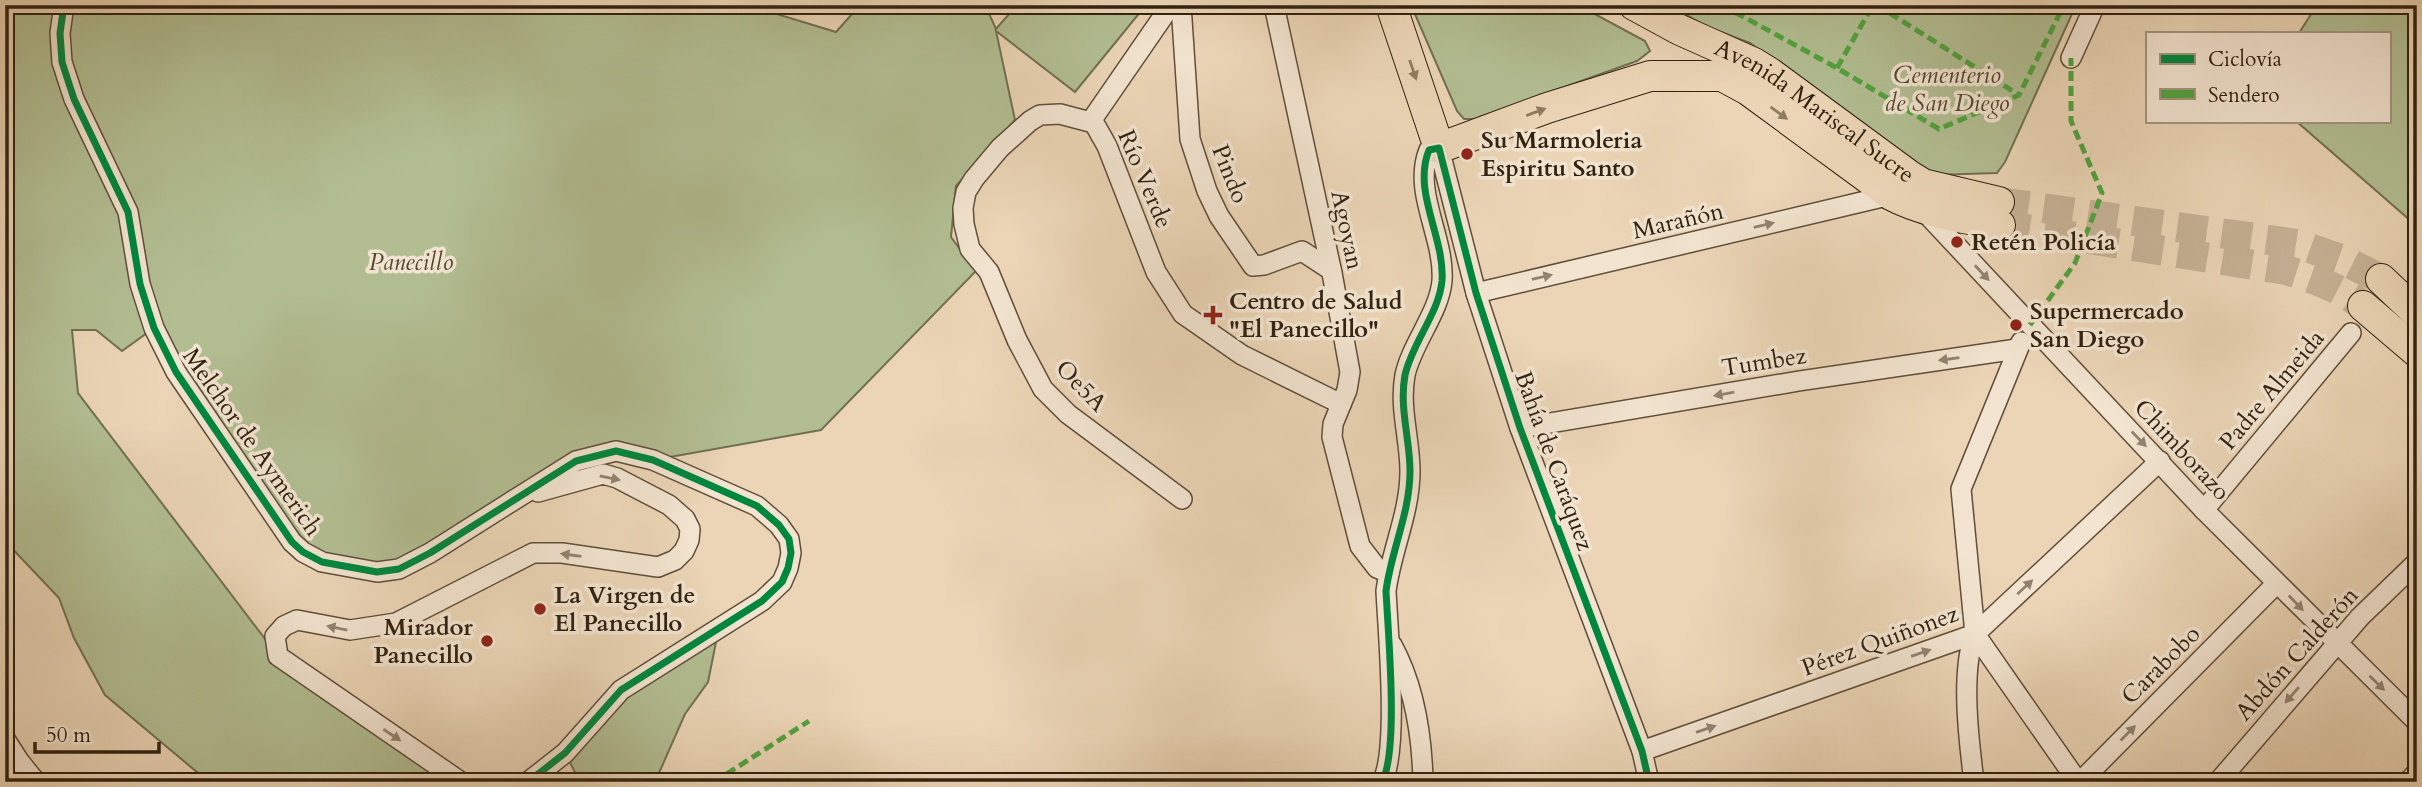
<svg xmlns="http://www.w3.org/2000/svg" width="2422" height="787" font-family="Cardo,serif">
  <rect width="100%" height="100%" fill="#ebd5b6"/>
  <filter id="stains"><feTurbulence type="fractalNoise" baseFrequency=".00286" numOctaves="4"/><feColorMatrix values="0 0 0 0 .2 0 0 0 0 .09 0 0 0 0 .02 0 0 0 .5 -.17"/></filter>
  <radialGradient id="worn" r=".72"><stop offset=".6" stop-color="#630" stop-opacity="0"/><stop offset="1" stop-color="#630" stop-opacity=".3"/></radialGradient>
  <g fill="#b2be92" stroke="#727051" stroke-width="2">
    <polygon points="5,5 747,5 836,32 860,5 985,5 996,29 1017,5 1146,5 1075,92 996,31 1015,120 956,186 951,237 976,271 821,430 653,460 577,461 399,569 303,552 154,328 122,351 96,330 72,330 78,393 278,656 461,782 192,782 198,773 105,695 74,638 59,598 5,541"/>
    <polygon points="1411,5 1578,5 1645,41 1650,51 1637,61 1474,119 1464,119 1457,111"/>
    <polygon points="1669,5 2076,5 2005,162 1997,173 1933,175 1897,156 1750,43 1710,28"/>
    <polygon points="2317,5 2417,5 2417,214 2411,221 2296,121 2389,121 2389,33 2299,33"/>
    <polygon points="719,627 708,682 685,714 655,782 580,782 565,753 621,690"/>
  </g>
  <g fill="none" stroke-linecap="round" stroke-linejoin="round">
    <g stroke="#c6b195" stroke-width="30" stroke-dasharray="30 15" stroke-linecap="butt">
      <polyline points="1999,202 2298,244 2341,259 2381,279"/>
      <path d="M2000,225L2286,270C2314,279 2339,287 2363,306"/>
    </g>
    <g stroke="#604f3a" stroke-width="22">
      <g id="minor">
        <polyline points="64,5 60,33 62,62 74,99 128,212 140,284 154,328 176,372 292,542 303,552 322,562 377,572 399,569 430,553 576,461 616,451 653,460 757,506 779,525 789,539 791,553 788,568 782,582 762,601 621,690 565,753 528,782"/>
        <polyline points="1181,5 1190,139 1207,191 1219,216 1253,266 1264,265 1302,251 1331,270"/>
        <polyline points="1274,5 1332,273 1350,372 1347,390 1333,424 1332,437 1360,546 1377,568 1389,573"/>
        <polyline points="2071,58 2095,5"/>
        <polyline points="1091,121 1171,5"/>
        <polyline points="1922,209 2204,510 2417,722"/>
        <polyline points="1476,293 1891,195"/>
        <polyline points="1520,428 1799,381 2017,349"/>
        <polyline points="1182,499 1068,414 1043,389 1017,340 989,272 970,249 964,224 963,208 966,192 974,179 1000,148 1030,121 1040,115 1060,114 1094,123 1107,146 1156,272 1183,314 1242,355 1341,404"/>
        <polyline points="2204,510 2351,333"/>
        <polyline points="1975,634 2078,782"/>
        <path d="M1392,645C1415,687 1422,735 1423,782"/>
        <polyline points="5,739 19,761 36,782"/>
        <polyline points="1642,751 1975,634 2160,461"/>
        <polyline points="461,782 278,656 275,636 284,626 297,620 350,630 396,623 533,553 562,553 658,567 675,560 684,551 689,540 690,529 685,519 669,505 617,478 603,474 538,492"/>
        <path d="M1382,782C1399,751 1388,632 1386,591C1391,551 1410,513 1410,471C1410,439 1399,408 1405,375C1412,343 1439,313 1442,281C1445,237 1412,192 1429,150L1439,148L1476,293L1520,428L1642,751L1649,782"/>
        <path d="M1974,782C1969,742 1960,671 1975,634L1961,489L2021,342"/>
        <polyline points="2080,782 2277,583"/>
        <polyline points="2218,782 2360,617 2417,562"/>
        <polyline points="2408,782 2417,772"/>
      </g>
    </g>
    <g stroke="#312210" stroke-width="32">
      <g id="primary">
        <path d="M1391,5L1439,148L1547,108L1650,76H1722L1748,90L1891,195C1923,212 1964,218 2000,225"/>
        <path id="s1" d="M1634,5L1680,30L1754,63L1770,73L1910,176L1923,184L1999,202"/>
        <polyline points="2381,279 2417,313"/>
        <polyline points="2363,306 2417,352"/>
      </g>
    </g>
    <use href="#minor" stroke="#f2e4d0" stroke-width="19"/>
    <use href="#primary" stroke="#ebd5b6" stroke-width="30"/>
    <g stroke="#52a23f" stroke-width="5" stroke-dasharray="10 5" stroke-linecap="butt">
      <polyline points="1722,5 1837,68 1939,129 2019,95 2064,5"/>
      <polyline points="1877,5 2019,95"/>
      <polyline points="1837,68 1873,5"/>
      <polyline points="2030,325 2075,263 2102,193 2071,121 2071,58"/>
      <polyline points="714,782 809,721"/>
    </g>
    <g stroke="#f2e4d0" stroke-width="11">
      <g id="cycleway">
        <polyline points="64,5 60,33 62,62 74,99 128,212 140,284 154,328 176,372 292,542 303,552 322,562 377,572 399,569 430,553 576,461 616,451 653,460 757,506 779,525 789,539 791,553 788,568 782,582 762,601 621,690 565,753 528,782"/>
        <path d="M1382,782C1399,751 1388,632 1386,591C1391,551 1410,513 1410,471C1410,439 1399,408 1405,375C1412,343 1439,313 1442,281C1445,237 1412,192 1429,150L1439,148L1476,293L1520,428L1642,751L1649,782"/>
      </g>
    </g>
    <use href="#cycleway" stroke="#00873e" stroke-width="7"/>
  </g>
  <defs><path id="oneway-solid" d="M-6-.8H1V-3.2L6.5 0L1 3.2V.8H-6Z" transform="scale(1.75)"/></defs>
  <g fill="#8e7c63">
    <use href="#oneway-solid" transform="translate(1413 70) rotate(71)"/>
    <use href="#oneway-solid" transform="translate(1536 112) rotate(-20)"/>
    <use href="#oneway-solid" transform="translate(1779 113) rotate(36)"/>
  </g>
  <g fill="#928370">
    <use href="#oneway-solid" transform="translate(1764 225) rotate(-13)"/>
    <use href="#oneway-solid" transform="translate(1982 273) rotate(47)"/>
    <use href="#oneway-solid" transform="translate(1542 277) rotate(-13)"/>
    <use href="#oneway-solid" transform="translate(1949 359) rotate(172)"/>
    <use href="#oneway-solid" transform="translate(1724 394) rotate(170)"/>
    <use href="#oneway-solid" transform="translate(2139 439) rotate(46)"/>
    <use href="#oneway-solid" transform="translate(610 478) rotate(12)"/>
    <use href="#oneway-solid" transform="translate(571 555) rotate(-172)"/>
    <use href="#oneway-solid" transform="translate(2025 587) rotate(-43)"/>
    <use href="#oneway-solid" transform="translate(2296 603) rotate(46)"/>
    <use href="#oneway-solid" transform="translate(337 628) rotate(-169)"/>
    <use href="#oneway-solid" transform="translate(1921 653) rotate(-19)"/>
    <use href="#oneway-solid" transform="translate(2377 683) rotate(44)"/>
    <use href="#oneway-solid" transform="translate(2292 695) rotate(131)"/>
    <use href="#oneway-solid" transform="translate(1706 729) rotate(-19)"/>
    <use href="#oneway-solid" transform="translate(2128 733) rotate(-45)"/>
    <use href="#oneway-solid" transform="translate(392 735) rotate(34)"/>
  </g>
  <g fill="#8f2418" stroke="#f2e4d0" stroke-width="2.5">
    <circle cx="1467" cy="154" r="7"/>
    <circle cx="1957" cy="242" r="7"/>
    <path d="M1209.5 304.5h7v7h7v7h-7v7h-7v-7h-7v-7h7z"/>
    <circle cx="2016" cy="325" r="7"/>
    <circle cx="540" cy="609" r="7"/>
    <circle cx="487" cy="641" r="7"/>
  </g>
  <g text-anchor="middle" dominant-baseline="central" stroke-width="7" stroke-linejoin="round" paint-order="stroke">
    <g font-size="24" font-style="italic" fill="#514930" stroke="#f2e4d0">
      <text x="1947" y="75">Cementerio<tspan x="1947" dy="28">de San Diego</tspan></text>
      <text x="411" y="262">Panecillo</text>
    </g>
    <g font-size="24" fill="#312210" stroke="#f2e4d0">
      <text stroke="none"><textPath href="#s1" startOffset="210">Avenida Mariscal Sucre</textPath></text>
      <text transform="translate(1230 174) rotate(68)">Pindo</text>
      <text transform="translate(1145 179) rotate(67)">Río Verde</text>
      <text transform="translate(1678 221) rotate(-13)">Marañón</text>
      <text transform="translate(1347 230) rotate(78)">Agoyan</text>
      <text transform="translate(1764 362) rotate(-9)">Tumbez</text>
      <text transform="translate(1081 386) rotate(46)">Oe5A</text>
      <text transform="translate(2272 390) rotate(-50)">Padre Almeida</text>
      <text transform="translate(252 442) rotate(55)">Melchor de Aymerich</text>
      <text transform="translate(2182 450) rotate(47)">Chimborazo</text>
      <text transform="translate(1554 461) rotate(70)">Bahía de Caráquez</text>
      <text transform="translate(1880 641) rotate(-20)">Pérez Quiñonez</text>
      <text transform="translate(2297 654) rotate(-48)">Abdón Calderón</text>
      <text transform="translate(2161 665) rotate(-45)">Carabobo</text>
    </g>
    <g font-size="24" font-weight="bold" fill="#312210" stroke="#f2e4d0" text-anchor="start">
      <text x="1481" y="140">Su Marmoleria<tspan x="1481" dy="28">Espiritu Santo</tspan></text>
      <text x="1971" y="242">Retén Policía</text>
      <text x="1229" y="301">Centro de Salud<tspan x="1229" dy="28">"El Panecillo"</tspan></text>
      <text x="2030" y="311">Supermercado<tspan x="2030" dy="28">San Diego</tspan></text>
      <text x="554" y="595">La Virgen de<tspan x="554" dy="28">El Panecillo</tspan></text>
      <text x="473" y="627" text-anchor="end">Mirador<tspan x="473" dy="28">Panecillo</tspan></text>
    </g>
  </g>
  <rect width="2422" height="787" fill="none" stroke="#ebd5b6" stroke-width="28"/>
  <rect x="7" y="7" width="2408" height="773" fill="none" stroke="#312210" stroke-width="3.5"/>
  <rect x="14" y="14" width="2394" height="759" fill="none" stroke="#312210" stroke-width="2"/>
  <rect x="2146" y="32" width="245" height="91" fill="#f2e4d0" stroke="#a59683" stroke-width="2"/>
  <rect x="2160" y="54" width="35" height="10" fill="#00873e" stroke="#a59683" stroke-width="2"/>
  <text x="2208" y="66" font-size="21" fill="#312210">Ciclovía</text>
  <rect x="2160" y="89" width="35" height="10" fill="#52a23f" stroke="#a59683" stroke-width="2"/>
  <text x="2208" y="102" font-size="21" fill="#312210">Sendero</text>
  <path d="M35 742v10h124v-10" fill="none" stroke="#312210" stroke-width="3.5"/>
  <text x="46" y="742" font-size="21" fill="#312210" stroke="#f2e4d0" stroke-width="5" paint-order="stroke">50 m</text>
  <rect width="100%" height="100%" filter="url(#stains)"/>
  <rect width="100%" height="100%" fill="url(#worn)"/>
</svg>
